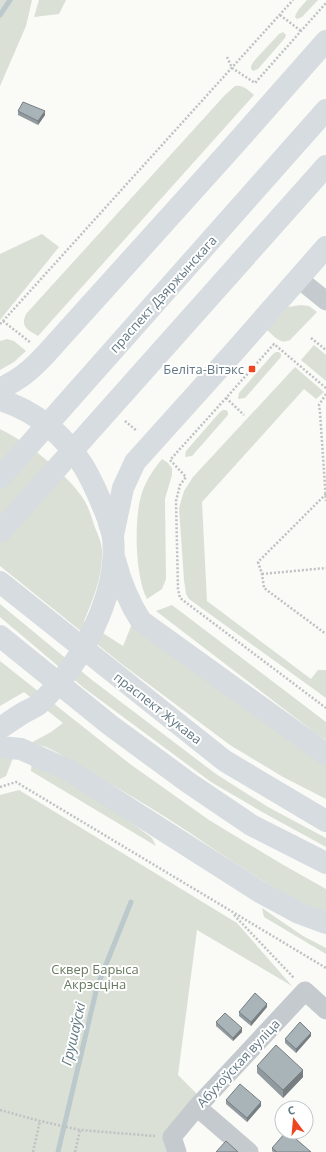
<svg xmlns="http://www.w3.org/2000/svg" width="326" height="1152" font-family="'Open Sans',sans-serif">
  <rect width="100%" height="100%" fill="#fafaf7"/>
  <g fill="#dae0d6">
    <polygon points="0,0 32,0 26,26 0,86"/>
    <polygon points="39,0 66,0 59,14 34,17"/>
    <polygon points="307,0 318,0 302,17 297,19 295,17 296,14 299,9"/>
    <polygon points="283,32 286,35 285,38 258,69 253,71 251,69 251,66 254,61 279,34"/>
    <path d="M235,86C243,85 248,90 254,95L38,336C28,330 20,327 26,314L225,95Z"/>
    <polygon points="42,234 59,247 0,320 0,254"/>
    <path d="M301,305L309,306L317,312L290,340C280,345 274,336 267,330L288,307Z"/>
    <polygon points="7,339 14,341 26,351 14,362 0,370 0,341"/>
    <polygon points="314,345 326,355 326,381 301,360"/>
    <polygon points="276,352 279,352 281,354 281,357 245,398 238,399 239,393 273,354"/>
    <polygon points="295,367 324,392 316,399 304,389 202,502 207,601 311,679 318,670 326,670 326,698 189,599 186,594 184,580 179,508 184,491 193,477"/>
    <polygon points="223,410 226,410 228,412 228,415 192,456 185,457 186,451 220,412"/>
    <path d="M0,429C28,443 61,469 80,494C87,503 91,514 94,525C97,533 102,542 102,551C103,575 93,600 84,621L123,646L134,619L326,764V799L283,777L230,745L123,665L0,566Z"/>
    <path d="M162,459L168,463L172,468V475L165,499L166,579L162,589L147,599C135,576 134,521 141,496C145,482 153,470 162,459Z"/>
    <polygon points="0,604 92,680 216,774 268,807 326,838 326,847 264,813 211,782 84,688 0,617"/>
    <polygon points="172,605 326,722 326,740 318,735 156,611"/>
    <path d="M0,661L130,764L209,820L280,863L326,889V913C271,891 220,852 170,820C133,796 94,775 56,752L46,747L31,743L51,732L63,723L24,692L0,706Z"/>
    <polygon points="0,758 13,758 6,776 0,779"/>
    <polygon points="32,760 86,789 152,838 156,846 31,771"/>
    <polygon points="19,790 237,923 292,986 197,930 178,1075 197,1094 170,1152 0,1152 0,795"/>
    <polygon points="262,908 303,936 326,948 326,954 264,917"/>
  </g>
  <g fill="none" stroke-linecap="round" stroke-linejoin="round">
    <g stroke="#bbc9cc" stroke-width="5">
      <polyline points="0,15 10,0"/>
      <polyline points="58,1152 97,987 131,902"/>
    </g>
    <g stroke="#bec2c4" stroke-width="2.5" stroke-dasharray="2 2" stroke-linecap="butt">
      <polyline points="280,15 301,31"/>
      <polyline points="227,57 232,68 255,83 301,31 326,3"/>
      <polyline points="3,321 31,343"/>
      <polyline points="0,324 3,321 293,0"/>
      <polyline points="311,338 326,350"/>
      <polyline points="326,388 274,344 226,398 170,460 186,477 180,485 176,501 178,589 180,598 326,708"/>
      <polyline points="326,394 319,405 320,412 326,501"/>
      <polyline points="226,398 244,415"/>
      <polyline points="125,421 137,431"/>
      <polyline points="326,494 258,562 262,574 264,588 326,634"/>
      <polyline points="262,574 326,568"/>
      <polyline points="0,787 16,782 326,968"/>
      <polyline points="234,915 294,978"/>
      <polyline points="0,1110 40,1121 80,1130 155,1136"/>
      <polyline points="33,1152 40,1121"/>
      <polyline points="75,1152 80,1130"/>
    </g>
    <g stroke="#c4cacd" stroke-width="19">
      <polyline points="299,279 326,301"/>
      <polyline points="197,1107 249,1152"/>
      <polyline points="177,1152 172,1137 197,1107 305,991 326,1010"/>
    </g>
    <g stroke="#d6dcdf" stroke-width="22">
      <path d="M0,389C20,379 30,371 45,355L228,152L326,41"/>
      <path d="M0,400C35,410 65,436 84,467C94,484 101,501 108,519C109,525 112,531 113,537C119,595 81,665 39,704C34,708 28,710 23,713C15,718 8,723 0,728"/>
      <polyline points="0,478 326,110"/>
      <polyline points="0,532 326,166"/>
      <polyline points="113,535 123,488 135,462 234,352 326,247"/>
      <path d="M115,560C121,583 128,601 141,621L326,754"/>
      <polyline points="0,582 118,676 225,761 326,821"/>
      <polyline points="0,636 110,725 189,783 251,825 326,863"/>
      <polyline points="0,747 21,749 70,771 260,892 299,913 326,923"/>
    </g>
  </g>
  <g fill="#919b9f">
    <polygon points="18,111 45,115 38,125 18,115"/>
    <polygon points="267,1007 251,1026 239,1016 239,1012"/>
    <polygon points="216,1022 242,1032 233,1041 216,1026"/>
    <polygon points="311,1036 296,1053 285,1043 285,1039"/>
    <polygon points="257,1066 303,1077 283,1098 257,1073"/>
    <polygon points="226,1100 261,1106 247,1122 226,1104"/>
    <polygon points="272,1148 311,1152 273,1152 272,1151"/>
  </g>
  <g fill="#767e82">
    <polygon points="45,111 45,115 38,125 38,121"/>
    <polygon points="267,1004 267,1007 251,1026 251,1022"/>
    <polygon points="242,1028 242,1032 233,1041 233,1038"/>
    <polygon points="311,1033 311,1036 296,1053 296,1049"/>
    <polygon points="303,1070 303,1077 283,1098 283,1090"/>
    <polygon points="261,1102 261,1106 247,1122 247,1118"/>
  </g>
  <g fill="#a9b4b9" stroke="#767e82">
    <polygon points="23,102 45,111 38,121 18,111"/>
    <polygon points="255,993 267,1004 251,1022 239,1012"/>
    <polygon points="225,1013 242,1028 233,1038 216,1022"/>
    <polygon points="300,1022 311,1033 296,1049 285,1039"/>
    <polygon points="276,1045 303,1070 283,1090 257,1066"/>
    <polygon points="240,1084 261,1102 247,1118 226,1100"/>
    <polygon points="286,1132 288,1132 311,1152 277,1152 272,1148"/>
    <polygon points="226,1141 238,1152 216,1152"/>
  </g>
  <rect fill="#ef4622" stroke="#fff" stroke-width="1.5" x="248" y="365" width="8" height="8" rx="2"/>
  <g text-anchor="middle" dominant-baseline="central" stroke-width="4" stroke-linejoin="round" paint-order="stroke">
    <g font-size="13" fill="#637884" stroke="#fff">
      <text transform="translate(163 294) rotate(-48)">праспект Дзяржынскага</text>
      <text transform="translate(158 708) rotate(38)">праспект Жукава</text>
      <text transform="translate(238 1063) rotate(-47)">Абухоўская вуліца</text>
    </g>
    <g font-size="13" fill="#637884" stroke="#fff" text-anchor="end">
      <text x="244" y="369">Беліта-Вітэкс</text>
    </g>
    <g font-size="13" fill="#687b62" stroke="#fff">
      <text x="95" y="969">Сквер Барыса<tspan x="95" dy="15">Акрэсціна</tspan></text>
    </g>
    <g font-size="14" font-style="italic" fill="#5e777e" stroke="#fff">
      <text transform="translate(73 1034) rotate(-77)">Грушаўскі</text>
    </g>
  </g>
  <g transform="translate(294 1120) rotate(344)"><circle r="19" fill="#ffffff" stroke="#c1c9ce"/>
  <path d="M0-3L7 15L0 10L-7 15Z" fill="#ef4622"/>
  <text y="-6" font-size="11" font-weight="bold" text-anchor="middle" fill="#637884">С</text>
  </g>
</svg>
